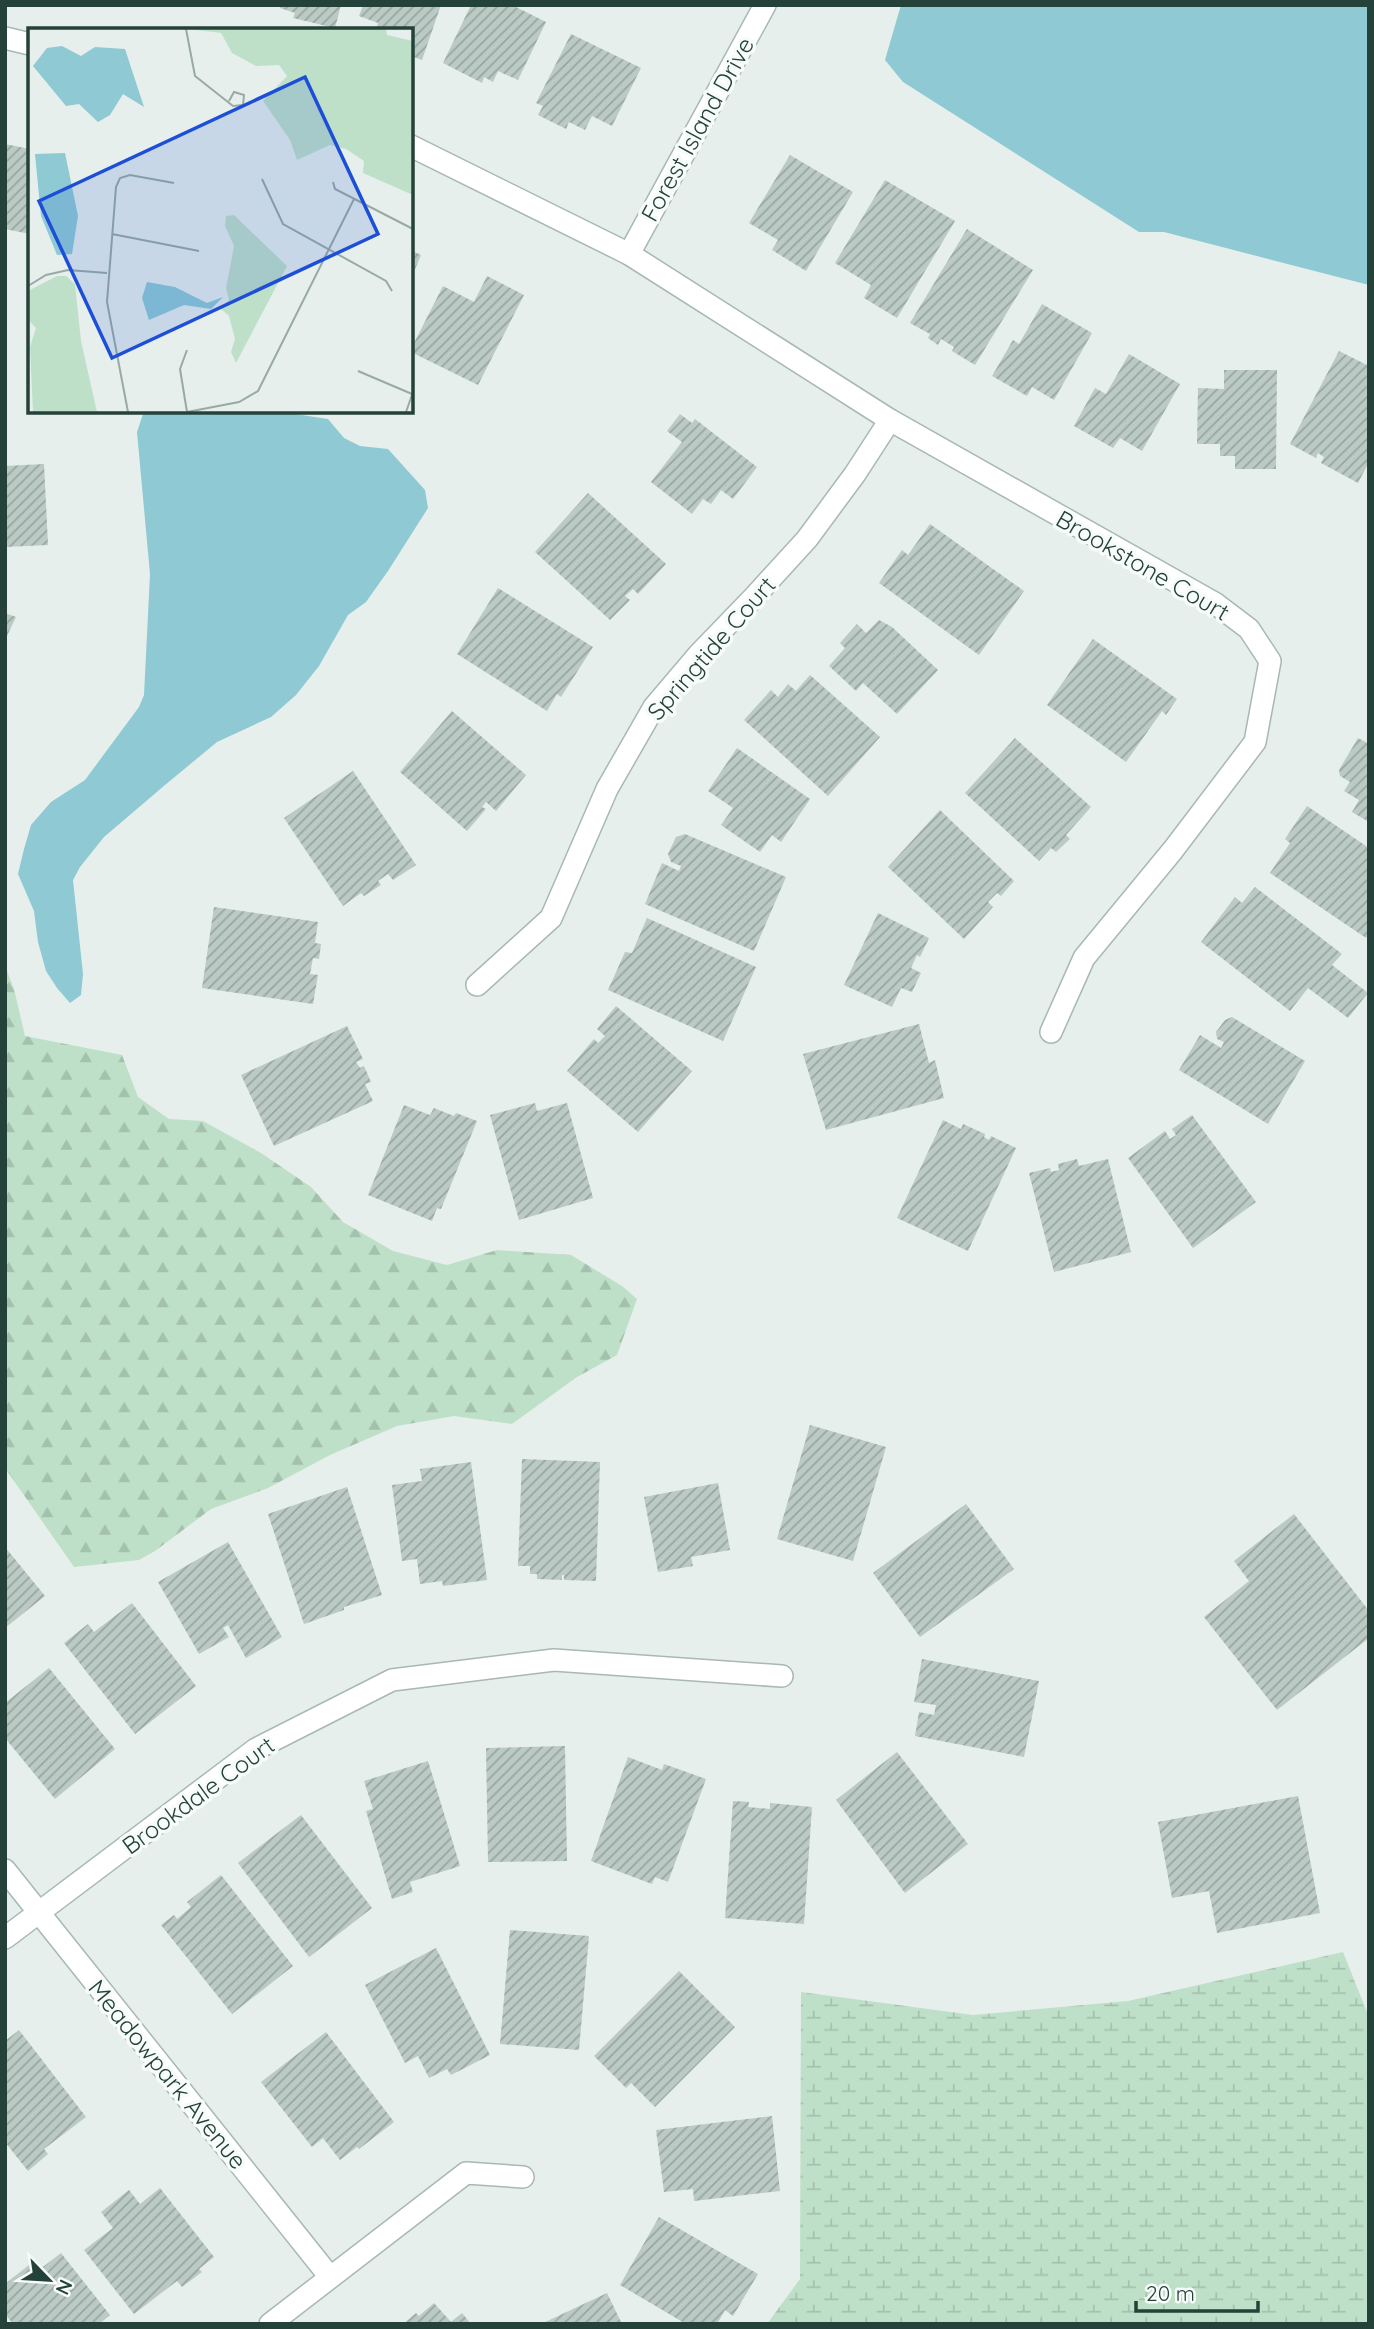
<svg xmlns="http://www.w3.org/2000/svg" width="1374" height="2329" font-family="Quicksand,sans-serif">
  <defs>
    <pattern id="forest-firs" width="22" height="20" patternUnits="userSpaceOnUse" patternTransform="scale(1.75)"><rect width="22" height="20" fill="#bfe0c8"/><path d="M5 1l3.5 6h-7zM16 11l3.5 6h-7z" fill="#a4c1ad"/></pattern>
    <pattern id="wetland-marsh" width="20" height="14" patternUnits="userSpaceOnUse" patternTransform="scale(1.75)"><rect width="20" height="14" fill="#bfe0c8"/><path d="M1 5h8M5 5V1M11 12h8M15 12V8" fill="none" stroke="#a4c1ad"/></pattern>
    <pattern id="building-hatch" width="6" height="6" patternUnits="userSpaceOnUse" patternTransform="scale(1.75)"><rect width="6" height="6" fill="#bbcac4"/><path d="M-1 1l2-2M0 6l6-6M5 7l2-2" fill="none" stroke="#98a6a0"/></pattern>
  </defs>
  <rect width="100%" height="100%" fill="#e6efeb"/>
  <polygon fill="url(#forest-firs)" points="5,966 14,989 25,1036 122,1055 138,1097 169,1119 203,1121 261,1153 311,1187 343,1222 393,1251 447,1265 497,1250 571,1255 622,1286 637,1299 617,1355 577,1377 512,1424 454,1416 397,1426 330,1455 268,1488 211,1509 155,1551 139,1560 74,1567 5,1468"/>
  <polygon fill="url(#wetland-marsh)" points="1343,1952 1369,2017 1369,2324 767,2324 800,2279 801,1992 973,2015 1128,2001"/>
  <g fill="#8ec9d4">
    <polygon points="901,5 1369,5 1369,285 1164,232 1139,232 903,82 885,60"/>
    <polygon points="144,411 275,411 328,419 344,438 360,446 388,449 425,490 428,508 388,571 366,602 348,615 319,666 296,695 271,717 217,742 165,785 104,837 80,867 73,880 83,974 81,995 70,1003 57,988 46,971 38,942 34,911 18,874 24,849 31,825 51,802 85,780 139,707 144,695 150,574 137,432"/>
  </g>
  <g fill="url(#building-hatch)">
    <polygon points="280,5 341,5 335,28 293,18 295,13 280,8"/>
    <polygon points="363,5 441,5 422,60 411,56 411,30 376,30 378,23 359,16"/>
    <polygon points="471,5 512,5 546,22 518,80 498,71 493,82 484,77 482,83 443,63"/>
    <polygon points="571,34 641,68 612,126 592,116 585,130 569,122 566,129 538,115 543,106 536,103"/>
    <polygon points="5,144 30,149 30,234 5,229"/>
    <polygon points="790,155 853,192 806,271 772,250 778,240 749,223"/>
    <polygon points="885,180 955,221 897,318 864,298 871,285 835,263"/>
    <polygon points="967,229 1033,270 975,365 952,351 954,347 941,339 938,345 928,338 930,334 910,323"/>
    <polygon points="411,250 421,255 411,279"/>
    <polygon points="487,276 524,295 478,385 411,352 411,349 443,286 474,302"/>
    <polygon points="1042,304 1092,333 1054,400 1032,387 1027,396 992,376 1013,340 1019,344"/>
    <polygon points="1339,351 1369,366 1369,462 1358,483 1321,463 1324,457 1318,453 1316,458 1290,444"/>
    <polygon points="1129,354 1180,384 1142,451 1120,438 1113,448 1074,426 1095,388 1106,394"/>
    <polygon points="1224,370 1277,370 1276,469 1235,469 1235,456 1220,456 1220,444 1197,444 1198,388 1224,389"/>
    <polygon points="680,414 692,423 695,419 757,467 733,499 721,490 711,504 703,499 692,514 651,482 682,442 667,431"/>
    <polygon points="44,464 48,545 5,547 5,466"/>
    <polygon points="588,493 666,564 638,594 633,589 625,596 630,600 610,620 535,552"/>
    <polygon points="930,524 1024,591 979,655 879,583 902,550 908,555"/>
    <polygon points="498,588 593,647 561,697 557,694 547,711 457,654"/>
    <polygon points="5,613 16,617 5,640"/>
    <polygon points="879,620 892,627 938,670 897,714 863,683 856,691 829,666 845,648 840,643 857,624 866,633"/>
    <polygon points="1093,639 1177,699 1166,715 1162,711 1126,762 1047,705"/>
    <polygon points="810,675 880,737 828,796 744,720 771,690 778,697 788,684 796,691"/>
    <polygon points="452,711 526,775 496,811 486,802 482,807 486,809 467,831 400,772"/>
    <polygon points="1015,738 1091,807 1066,835 1070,839 1056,852 1051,848 1039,861 965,793"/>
    <polygon points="1358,738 1369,744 1369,822 1352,812 1359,800 1344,791 1350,782 1340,776 1339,770"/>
    <polygon points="737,748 810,799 781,842 772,835 760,852 721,825 733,808 708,791"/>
    <polygon points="353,771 416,865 393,880 388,874 378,881 381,885 364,896 361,893 343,906 284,818"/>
    <polygon points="1307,806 1369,848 1369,934 1366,938 1270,873 1290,843 1285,839"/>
    <polygon points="940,810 1014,881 1001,896 997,893 988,902 993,907 964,939 888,867"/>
    <polygon points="685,834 786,877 754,951 645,904 662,863 679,871 681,866 671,862 668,854 676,837"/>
    <polygon points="1255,887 1342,954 1332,965 1368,993 1348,1018 1308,988 1290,1011 1201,942 1235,897 1242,903"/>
    <polygon points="214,907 318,922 315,943 321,944 319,959 313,958 310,974 318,975 313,1004 202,988"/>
    <polygon points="878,913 929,938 920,957 917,955 911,968 921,973 912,992 901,988 892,1007 844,985"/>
    <polygon points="647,918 756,967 723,1041 608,990 625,952 632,953"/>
    <polygon points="616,1006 692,1071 638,1132 567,1071 594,1039 598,1043 605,1036 597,1029"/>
    <polygon points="1232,1017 1305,1061 1268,1124 1179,1070 1200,1035 1221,1048 1224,1042 1217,1039 1216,1032 1225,1020"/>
    <polygon points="919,1024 929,1063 935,1060 944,1098 826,1130 803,1054"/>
    <polygon points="347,1026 363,1059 356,1062 360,1068 364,1066 371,1082 365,1084 373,1101 274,1146 241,1075"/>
    <polygon points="535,1103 537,1111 567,1103 593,1198 519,1220 490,1115"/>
    <polygon points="404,1105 430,1115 434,1108 454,1116 456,1113 477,1121 441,1209 437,1208 432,1221 368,1195"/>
    <polygon points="1192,1115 1256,1202 1193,1248 1128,1158 1165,1131 1170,1139 1176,1135 1172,1129"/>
    <polygon points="943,1120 961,1129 963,1124 985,1134 984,1137 989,1140 991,1136 1016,1148 968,1251 897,1218"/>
    <polygon points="1077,1159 1079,1166 1108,1159 1131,1252 1054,1272 1029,1173 1050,1168 1051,1172 1059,1170 1058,1164"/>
    <polygon points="810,1425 886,1447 853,1561 777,1539"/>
    <polygon points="522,1459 600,1462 596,1581 564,1580 564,1575 562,1575 562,1580 537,1579 537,1574 530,1574 530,1566 518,1566"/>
    <polygon points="471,1462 487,1580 443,1586 442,1581 420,1584 417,1559 402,1561 392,1485 422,1481 420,1469"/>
    <polygon points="718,1483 730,1550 691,1557 693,1566 658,1572 644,1497"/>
    <polygon points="347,1487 382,1595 344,1607 344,1610 304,1624 268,1514"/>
    <polygon points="966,1504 1014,1569 920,1637 873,1573"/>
    <polygon points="1294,1514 1369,1611 1369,1638 1277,1710 1204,1617 1249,1581 1234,1561"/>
    <polygon points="228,1542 282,1637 246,1658 228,1625 223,1628 229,1637 199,1654 158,1582"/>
    <polygon points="5,1547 45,1596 5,1628"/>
    <polygon points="132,1603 196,1686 135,1734 64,1643 88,1624 94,1632"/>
    <polygon points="922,1659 1039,1681 1024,1757 915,1736 919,1712 934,1715 936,1705 914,1702"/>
    <polygon points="49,1668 115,1749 55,1799 5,1738 5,1703"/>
    <polygon points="565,1746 567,1861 488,1862 486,1748"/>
    <polygon points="897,1752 968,1844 905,1893 836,1800"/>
    <polygon points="628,1757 662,1770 664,1764 706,1779 668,1882 655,1877 652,1884 591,1861"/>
    <polygon points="428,1761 460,1866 410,1882 413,1892 392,1899 366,1811 373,1809 364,1781"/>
    <polygon points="1298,1796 1320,1913 1217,1933 1209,1891 1172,1898 1158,1822"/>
    <polygon points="733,1801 749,1802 748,1807 770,1809 770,1803 812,1807 804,1924 725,1918"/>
    <polygon points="301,1815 372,1908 309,1957 238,1863"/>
    <polygon points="221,1875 293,1966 232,2014 161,1925 174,1915 177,1919 191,1907 187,1902"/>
    <polygon points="510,1930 589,1936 579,2050 500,2044"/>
    <polygon points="436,1948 490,2055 451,2075 447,2069 429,2078 418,2056 405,2063 365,1985"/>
    <polygon points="679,1971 735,2027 655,2107 631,2083 626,2088 594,2056"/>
    <polygon points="19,2030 86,2117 44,2149 48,2154 28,2171 5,2142 5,2041"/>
    <polygon points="326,2032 394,2122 359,2149 357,2147 340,2160 323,2138 312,2147 261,2082"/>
    <polygon points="772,2116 780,2191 694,2201 693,2189 664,2192 656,2130"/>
    <polygon points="160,2188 214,2257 199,2269 202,2272 182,2287 177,2281 134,2314 84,2250 113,2228 101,2212 129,2190 140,2204"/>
    <polygon points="659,2217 758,2274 733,2316 725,2310 717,2324 686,2324 620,2285"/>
    <polygon points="61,2253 110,2315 99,2324 13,2324 5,2314 5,2284 29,2265 35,2273"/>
    <polygon points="607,2293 622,2324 541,2324"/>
    <polygon points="434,2303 451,2322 462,2313 471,2324 403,2324 416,2313 419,2316"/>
  </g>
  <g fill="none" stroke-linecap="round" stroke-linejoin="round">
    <g stroke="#a8b8b2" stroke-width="24">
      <g id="minor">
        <polyline points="5,38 30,44"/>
        <polyline points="411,146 629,254 890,420 1216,604 1249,629 1270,661 1255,742 1173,850 1084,958 1051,1032"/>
        <polyline points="629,254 765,5"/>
        <polyline points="477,985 551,918 607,789 654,707 699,654 755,596 807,539 855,474 890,420"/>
        <polyline points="5,1870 330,2277"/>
        <polyline points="5,1938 256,1749 392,1680 554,1660 782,1676"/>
        <polyline points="270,2324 466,2173 523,2177"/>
      </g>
    </g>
    <use href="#minor" stroke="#fff" stroke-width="21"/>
  </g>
  <g text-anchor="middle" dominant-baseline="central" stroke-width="7" stroke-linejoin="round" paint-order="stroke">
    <g font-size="24" fill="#24423a" stroke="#f7fbf9">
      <text transform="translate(697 129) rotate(-61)">Forest Island Drive</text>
      <text transform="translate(1143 565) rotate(30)">Brookstone Court</text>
      <text transform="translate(711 648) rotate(-49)">Springtide Court</text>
      <text transform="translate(198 1795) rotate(-36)">Brookdale Court</text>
      <text transform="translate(168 2074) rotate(51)">Meadowpark Avenue</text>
    </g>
  </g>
  <g transform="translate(28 28)">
    <rect width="385" height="385" fill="#e6efeb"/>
    <path d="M206,187L259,238L208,335L203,324L207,311L201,288L192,280L201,272L198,260L206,218L197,198L198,188ZM29,248H38L47,256L53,313L69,384H5L2,319L8,300L0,292V263Z" fill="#bfe0c8"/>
    <path d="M161,1H358L359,7L385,13V167L335,145L336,133L318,121L302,117L269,132L262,112L235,73L259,48L251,37L228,38L204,25L193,5Z" fill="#bfe0c8"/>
    <path d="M34,18L53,28L67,19L97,21L116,79L95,66L82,87L70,94L51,76L38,78L5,38L19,20ZM37,125L50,188L44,226L29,227L13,188L7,126ZM119,254L147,259L179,275L195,269L183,281L156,277L121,292L114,270Z" fill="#8ec9d4"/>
    <path fill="none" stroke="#98aaa4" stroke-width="2" d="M158,1L167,48L205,78L215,77L216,67L206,64L201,73M234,151L255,196L358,253L364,263M305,154L307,161L385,201M84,206L171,223M0,258L18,247L40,242L79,245M159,322L152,341L159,384M330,343L384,366M100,384L79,274L88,159L92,150L102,147L146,155M159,384L211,374L230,363L326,171M378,384L385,364"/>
    <path fill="#1d4ed8" fill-opacity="0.15" stroke="#1d4ed8" stroke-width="3.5" d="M277,49L350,206L84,330L11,173Z"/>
    <rect width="385" height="385" fill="none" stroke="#24423a" stroke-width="3.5"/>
  </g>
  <rect width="1374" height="2329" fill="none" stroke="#24423a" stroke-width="14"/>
  <g transform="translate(49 2280) rotate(115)" stroke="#f7fbf9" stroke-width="5" paint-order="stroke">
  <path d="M0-5L12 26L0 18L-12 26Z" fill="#24423a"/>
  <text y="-10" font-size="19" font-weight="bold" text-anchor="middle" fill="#24423a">N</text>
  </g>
  <path d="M1136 2301v10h122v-10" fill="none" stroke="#24423a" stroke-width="3.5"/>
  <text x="1146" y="2301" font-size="21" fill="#24423a" stroke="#f7fbf9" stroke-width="5" paint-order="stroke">20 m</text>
</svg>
